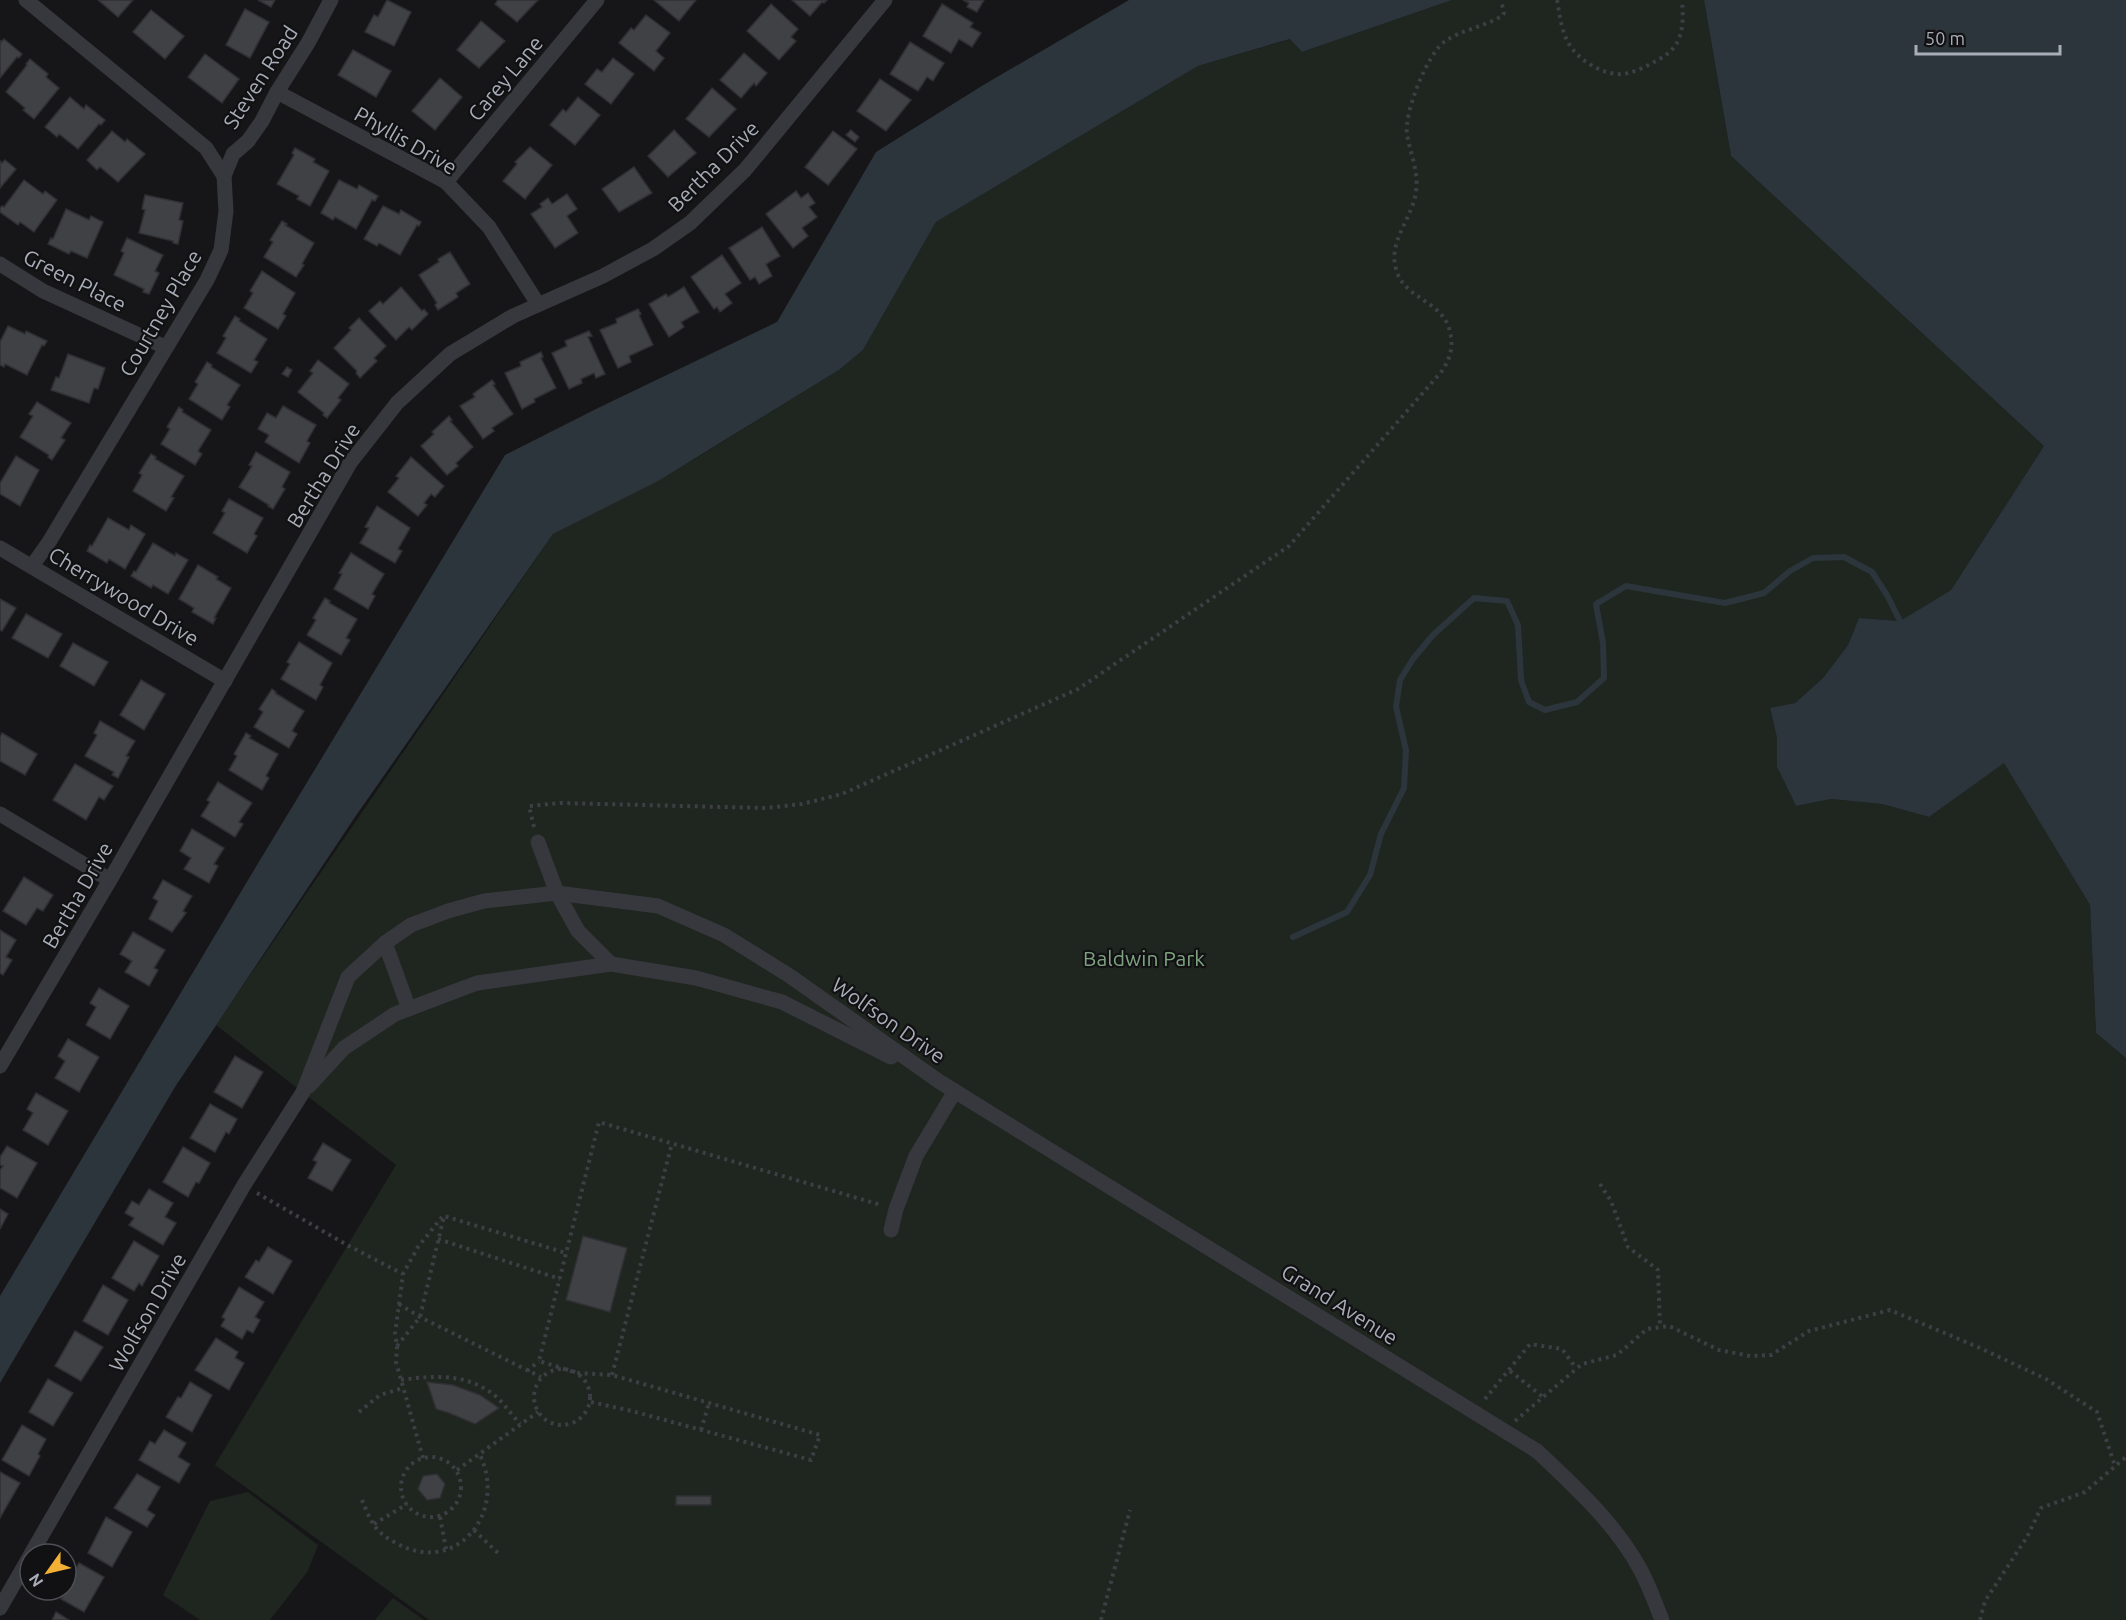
<svg xmlns="http://www.w3.org/2000/svg" width="2126" height="1620" font-family="Ubuntu,sans-serif">
  <rect width="100%" height="100%" fill="#161618"/>
  <g fill="#1e261f">
    <polygon points="1452,0 1704,0 1731,156 2044,446 1951,590 1900,621 1859,618 1848,645 1823,678 1795,703 1770,709 1777,738 1777,767 1796,806 1831,799 1882,804 1929,817 2004,762 2090,905 2096,1033 2126,1058 2126,1620 429,1620 215,1465 396,1165 216,1025 553,534 693,460 839,370 863,350 936,222 1198,66 1291,39 1302,52"/>
    <polygon points="248,1492 318,1545 308,1571 270,1620 200,1620 163,1595 210,1501"/>
    <polygon points="393,1598 424,1620 375,1620"/>
  </g>
  <g fill="#2c353c">
    <polygon points="1129,0 1452,0 1302,52 1290,39 1198,66 936,222 863,350 839,370 658,481 553,534 355,817 175,1087 0,1383 0,1296 248,880 505,455 598,408 777,322 876,152 985,84"/>
    <polygon points="1704,0 2126,0 2126,1058 2096,1033 2090,905 2004,763 1929,817 1882,804 1831,799 1796,806 1777,767 1777,738 1770,708 1795,703 1823,678 1848,645 1859,618 1900,621 1951,590 2044,446 1731,156"/>
  </g>
  <g fill="none" stroke-linecap="round" stroke-linejoin="round">
    <polyline stroke="#2c353c" stroke-width="6" points="1293,937 1347,912 1370,875 1381,834 1404,788 1406,750 1396,707 1400,680 1413,659 1433,635 1474,598 1507,601 1518,625 1521,680 1529,702 1545,710 1577,702 1604,678 1603,643 1596,604 1626,586 1725,603 1764,593 1790,571 1813,558 1844,557 1872,572 1887,595 1900,621"/>
  </g>
  <g fill="#404145" stroke="#303034" stroke-width="1.5">
    <polygon points="98,0 133,0 118,17"/>
    <polygon points="258,0 275,0 271,7"/>
    <polygon points="387,0 411,12 394,46 365,32 374,15 378,17"/>
    <polygon points="498,0 538,0 517,22 495,4"/>
    <polygon points="654,0 696,0 679,21"/>
    <polygon points="792,0 827,0 824,3 822,2 810,16"/>
    <polygon points="963,0 984,0 977,12 967,7 969,3"/>
    <polygon points="771,4 798,29 791,37 796,41 779,60 747,31"/>
    <polygon points="942,4 973,23 970,27 981,33 972,47 959,39 951,53 923,36"/>
    <polygon points="245,9 269,22 250,58 226,45"/>
    <polygon points="151,10 184,36 165,59 133,32"/>
    <polygon points="646,15 670,33 656,51 664,58 654,71 619,43 631,28 634,30"/>
    <polygon points="481,21 505,41 479,68 457,50"/>
    <polygon points="4,39 22,54 19,58 17,57 0,78 0,40 1,42"/>
    <polygon points="910,42 944,63 933,81 927,77 918,91 890,74"/>
    <polygon points="353,50 391,71 376,97 338,75"/>
    <polygon points="744,53 767,73 756,86 754,83 741,98 720,80"/>
    <polygon points="205,54 239,79 222,103 188,77"/>
    <polygon points="613,58 634,74 611,104 585,84 597,69 602,72"/>
    <polygon points="30,59 48,74 46,77 59,88 34,119 23,110 25,108 6,92 27,65 26,64"/>
    <polygon points="440,78 462,97 435,130 412,111"/>
    <polygon points="880,79 911,100 886,131 857,111"/>
    <polygon points="712,88 736,109 709,137 686,119"/>
    <polygon points="70,97 84,109 86,105 105,120 101,125 99,124 78,149 59,134 57,137 45,127"/>
    <polygon points="578,97 600,115 575,145 550,125 563,109 566,112"/>
    <polygon points="674,130 696,153 668,177 648,156"/>
    <polygon points="851,130 859,137 855,142 846,135"/>
    <polygon points="112,131 125,142 127,139 145,154 118,182 100,167 97,170 87,160"/>
    <polygon points="833,131 857,149 828,185 805,167"/>
    <polygon points="530,147 552,165 525,199 503,181 517,164 515,162"/>
    <polygon points="295,148 315,159 313,162 329,171 310,206 297,199 299,196 277,184 294,155 292,153"/>
    <polygon points="5,160 16,169 0,188 0,161 2,163"/>
    <polygon points="634,167 652,193 619,212 602,189"/>
    <polygon points="24,180 43,194 45,191 57,200 34,232 20,222 18,225 0,212 0,208 2,206 4,207"/>
    <polygon points="339,180 357,189 359,185 378,196 375,201 372,200 356,229 335,217 333,220 321,213"/>
    <polygon points="796,191 801,198 808,193 815,203 809,207 817,217 802,228 808,236 793,248 766,214"/>
    <polygon points="567,194 577,209 567,216 578,233 555,248 531,214 542,207 540,204 548,198 552,204"/>
    <polygon points="145,195 183,203 179,220 183,221 178,244 173,243 173,241 139,233 145,210 142,209"/>
    <polygon points="383,206 399,214 401,210 421,222 419,226 417,225 400,255 379,243 377,246 364,239"/>
    <polygon points="66,209 89,220 91,216 103,222 87,258 71,251 69,254 48,244 51,238 53,239"/>
    <polygon points="282,221 287,224 285,225 314,243 302,264 304,265 296,277 264,257 273,242 270,240"/>
    <polygon points="762,227 780,256 766,264 772,276 759,284 755,277 750,280 729,248"/>
    <polygon points="127,238 163,255 155,271 159,273 149,294 143,292 144,289 114,275 124,253 121,251"/>
    <polygon points="450,252 470,284 456,293 458,297 438,310 435,305 437,303 419,275 439,262 438,259"/>
    <polygon points="722,255 741,283 725,294 732,303 720,312 717,307 714,309 691,277"/>
    <polygon points="262,271 295,293 283,314 286,316 278,329 244,308 253,293 250,291"/>
    <polygon points="401,287 422,311 424,309 428,314 412,330 409,327 396,340 369,311 380,301 383,304"/>
    <polygon points="684,287 699,312 681,322 684,327 669,337 649,304 666,294 668,297"/>
    <polygon points="638,309 641,314 639,315 653,345 629,356 631,362 618,368 600,330 617,323 616,319"/>
    <polygon points="235,316 240,319 239,321 267,339 254,360 258,362 251,373 217,353 226,338 223,336"/>
    <polygon points="359,318 386,346 374,358 377,361 360,378 356,373 357,371 334,348 351,330 349,328"/>
    <polygon points="8,326 25,334 26,331 47,341 44,346 42,345 27,375 5,364 4,367 0,365 0,342"/>
    <polygon points="589,331 592,336 588,337 605,374 596,378 594,373 581,379 582,383 569,389 552,353 567,346 565,341"/>
    <polygon points="541,352 543,357 541,358 556,388 534,399 535,402 522,409 505,373 521,366 520,362"/>
    <polygon points="68,354 105,368 98,389 94,388 89,403 51,390 56,377 59,378"/>
    <polygon points="318,360 349,384 338,398 341,400 327,418 323,415 324,413 298,392 313,373 310,371"/>
    <polygon points="207,362 212,365 211,367 240,385 227,405 230,407 222,420 189,399 198,384 195,382"/>
    <polygon points="287,367 292,370 288,377 282,374"/>
    <polygon points="492,380 495,384 493,385 513,414 492,428 494,431 483,439 460,406 475,397 473,394"/>
    <polygon points="37,402 71,423 61,438 65,440 52,460 48,457 49,455 20,437 33,416 29,414"/>
    <polygon points="283,406 316,425 307,441 310,443 299,463 265,442 269,435 258,429 267,413 276,418"/>
    <polygon points="179,407 183,410 182,412 211,430 198,451 202,454 195,465 161,444 170,429 167,427"/>
    <polygon points="449,416 452,420 450,421 473,447 456,463 458,466 447,475 421,446 434,434 432,432"/>
    <polygon points="256,452 290,472 282,487 285,489 273,509 268,506 269,505 239,487 252,466 249,465"/>
    <polygon points="151,454 156,457 155,459 184,476 171,497 174,498 166,511 133,491 142,475 139,473"/>
    <polygon points="16,456 39,470 20,506 0,494 0,483"/>
    <polygon points="411,457 444,486 435,497 431,494 424,503 427,505 418,516 388,492 399,478 396,476"/>
    <polygon points="229,499 263,518 254,534 257,536 247,553 213,533 225,513 222,511"/>
    <polygon points="377,506 410,528 398,549 402,551 395,563 360,543 369,528 365,527"/>
    <polygon points="108,518 129,530 131,525 145,534 125,569 109,559 107,563 87,551 90,545 92,546"/>
    <polygon points="153,543 175,556 176,553 188,560 168,594 153,585 151,588 131,576 134,571 136,572"/>
    <polygon points="351,553 384,574 372,594 375,596 368,609 334,589 342,574 339,573"/>
    <polygon points="198,565 218,577 216,579 231,588 214,618 216,618 213,624 192,612 194,608 179,599"/>
    <polygon points="325,598 330,601 329,603 357,619 346,638 350,640 341,655 307,635 316,620 313,618"/>
    <polygon points="0,599 16,608 2,631 0,630"/>
    <polygon points="26,614 62,634 48,658 12,638"/>
    <polygon points="299,642 332,663 320,685 323,687 316,700 281,679 290,664 287,662"/>
    <polygon points="73,643 108,662 94,686 60,666"/>
    <polygon points="141,680 165,694 144,730 120,715"/>
    <polygon points="272,689 276,692 275,693 304,711 292,731 297,734 289,748 254,727 263,712 259,709"/>
    <polygon points="100,721 135,741 126,756 129,757 118,778 112,775 114,772 85,756 97,735 94,733"/>
    <polygon points="2,733 37,754 25,775 0,761 0,737"/>
    <polygon points="246,733 251,736 249,738 278,754 266,776 269,778 262,790 229,770 237,756 234,754"/>
    <polygon points="75,764 113,786 104,800 99,797 86,820 53,800"/>
    <polygon points="218,782 252,803 239,822 243,824 235,837 201,816 210,802 207,800"/>
    <polygon points="192,829 224,848 214,864 218,866 209,883 184,869 191,858 180,851"/>
    <polygon points="24,877 53,895 43,911 37,908 26,925 3,911"/>
    <polygon points="163,880 192,896 183,911 186,913 172,932 149,919 158,901 153,898"/>
    <polygon points="0,930 16,940 6,957 12,960 3,975 0,973"/>
    <polygon points="133,932 165,950 154,968 158,970 149,986 125,972 132,961 120,954"/>
    <polygon points="99,988 129,1006 110,1039 86,1025 96,1007 90,1003"/>
    <polygon points="68,1039 99,1057 79,1092 55,1078 65,1061 58,1056"/>
    <polygon points="235,1056 263,1072 242,1108 214,1092"/>
    <polygon points="36,1093 68,1111 48,1145 23,1130 33,1113 27,1109"/>
    <polygon points="210,1104 237,1119 229,1134 226,1132 215,1152 190,1138"/>
    <polygon points="323,1143 351,1160 332,1191 308,1178 317,1162 313,1160"/>
    <polygon points="7,1146 37,1163 17,1198 0,1188 0,1170 3,1166 0,1165 0,1157"/>
    <polygon points="183,1147 210,1163 199,1183 196,1182 188,1197 163,1182"/>
    <polygon points="149,1189 173,1203 165,1217 176,1223 163,1245 129,1225 134,1218 125,1213 132,1201 139,1205"/>
    <polygon points="0,1209 8,1214 0,1229"/>
    <polygon points="583,1236 627,1248 610,1312 566,1300"/>
    <polygon points="134,1241 159,1256 142,1286 139,1283 134,1291 112,1278"/>
    <polygon points="268,1247 292,1261 273,1294 245,1277 256,1260 259,1262"/>
    <polygon points="103,1285 128,1300 108,1335 83,1321"/>
    <polygon points="239,1287 264,1302 255,1317 260,1320 253,1333 247,1330 242,1339 221,1326 225,1319 222,1317"/>
    <polygon points="75,1331 103,1347 81,1381 55,1366"/>
    <polygon points="216,1338 238,1352 235,1358 244,1363 229,1390 195,1370"/>
    <polygon points="48,1379 73,1393 53,1426 29,1412"/>
    <polygon points="190,1382 212,1395 192,1432 166,1417 178,1397 181,1398"/>
    <polygon points="427,1382 453,1385 480,1395 499,1408 475,1424 449,1413 436,1409"/>
    <polygon points="22,1425 46,1439 38,1454 40,1456 29,1476 2,1460"/>
    <polygon points="164,1430 186,1443 178,1457 190,1464 179,1483 139,1460 150,1441 155,1444"/>
    <polygon points="0,1472 20,1483 0,1518"/>
    <polygon points="137,1474 160,1487 147,1510 155,1515 147,1527 114,1508"/>
    <polygon points="437,1474 445,1484 440,1498 427,1500 418,1489 423,1476"/>
    <rect x="676" y="1496" width="35" height="9"/>
    <polygon points="106,1517 132,1532 112,1567 88,1553"/>
    <polygon points="79,1563 104,1577 84,1612 61,1599 71,1583 68,1581"/>
    <polygon points="56,1612 69,1620 52,1620"/>
  </g>
  <g fill="none" stroke-linecap="round" stroke-linejoin="round">
    <g stroke="#3d3f44" stroke-width="4" stroke-dasharray="3 4.5" stroke-linecap="butt">
      <path d="M1557,0C1560,15 1561,31 1569,44C1579,61 1605,76 1624,74C1635,72 1645,67 1654,62C1664,57 1673,51 1678,41C1684,27 1683,14 1682,0"/>
      <path d="M534,827L529,806L561,803L766,808L802,804L842,794L1078,689L1289,546L1442,371C1449,360 1453,350 1451,337C1447,300 1404,301 1396,269C1388,241 1412,219 1416,192C1419,172 1410,153 1407,134C1404,113 1427,55 1444,42C1460,30 1484,27 1502,16L1504,13L1501,0"/>
      <polyline points="1600,1184 1611,1201 1628,1247 1658,1270 1660,1327"/>
      <polyline points="257,1193 349,1246 403,1274"/>
      <polyline points="438,1239 560,1279"/>
      <polyline points="399,1304 420,1317 541,1377"/>
      <polyline points="397,1346 420,1317 444,1216 566,1253"/>
      <circle cx="562" cy="1397" r="28"/>
      <polyline points="527,1371 539,1361"/>
      <polyline points="1510,1371 1543,1397"/>
      <polyline points="612,1375 672,1143"/>
      <path d="M401,1380C436,1375 470,1373 499,1399C506,1407 513,1416 520,1424"/>
      <polyline points="1485,1399 1530,1344 1562,1349 1576,1368"/>
      <polyline points="591,1402 632,1411 811,1460 820,1435 612,1375 577,1373 539,1361 599,1122 881,1205"/>
      <polyline points="359,1412 380,1395 403,1388"/>
      <polyline points="1515,1421 1582,1364 1617,1355 1647,1329 1669,1326 1719,1350 1750,1356 1771,1355 1809,1331 1890,1310 1980,1348 2046,1379 2097,1412 2115,1466"/>
      <polyline points="701,1430 709,1403"/>
      <circle cx="431" cy="1487" r="30"/>
      <polyline points="423,1458 396,1362 397,1346 395,1334 403,1274 418,1247 442,1217"/>
      <polyline points="457,1470 538,1412"/>
      <path d="M362,1500C365,1507 368,1515 372,1522C377,1531 386,1538 396,1543C456,1577 509,1512 479,1453"/>
      <polyline points="440,1517 446,1549"/>
      <polyline points="374,1524 407,1504"/>
      <polyline points="474,1530 500,1555"/>
      <polyline points="1101,1620 1130,1510"/>
      <polyline points="1980,1620 1985,1601 2027,1537 2041,1508 2085,1492 2126,1457"/>
    </g>
    <g stroke="#37383d" stroke-width="15">
      <polyline points="26,0 206,148 224,176 226,211 221,250 207,280 49,542 32,566"/>
      <polyline points="277,92 446,182 489,227 538,304"/>
      <polyline points="224,176 233,154 248,141 262,121 277,92 308,43 331,0"/>
      <polyline points="446,182 597,0"/>
      <polyline points="0,264 43,291 165,347"/>
      <polyline points="0,548 225,681"/>
      <polyline points="0,814 110,880"/>
      <polyline points="538,842 557,893 578,931 611,964"/>
      <polyline points="385,943 409,1009"/>
      <polyline points="0,1066 110,880 350,463 397,403 450,354 513,316 603,276 653,249 690,223 745,170 885,0"/>
      <polyline points="309,1086 344,1048 395,1014 477,983 611,964 696,978 782,1002 891,1057"/>
      <polyline points="891,1230 896,1209 916,1156 955,1091"/>
      <path d="M31,1554L244,1185L303,1092L348,977L385,943L411,925L448,911L484,901L557,893L658,906L724,935L790,976L940,1082L1537,1451C1574,1486 1616,1524 1640,1569C1649,1585 1655,1603 1662,1620"/>
      <polyline points="0,1608 30,1556"/>
    </g>
  </g>
  <g text-anchor="middle" dominant-baseline="central" stroke-width="4.5" stroke-linejoin="round" paint-order="stroke">
    <g font-size="21" fill="#a8adb8" stroke="#111113">
      <text transform="translate(260 77) rotate(-57)">Steven Road</text>
      <text transform="translate(505 78) rotate(-50)">Carey Lane</text>
      <text transform="translate(406 140) rotate(30)">Phyllis Drive</text>
      <text transform="translate(713 166) rotate(-45)">Bertha Drive</text>
      <text transform="translate(75 280) rotate(27)">Green Place</text>
      <text transform="translate(160 313) rotate(-60)">Courtney Place</text>
      <text transform="translate(323 475) rotate(-58)">Bertha Drive</text>
      <text transform="translate(124 596) rotate(31)">Cherrywood Drive</text>
      <text transform="translate(77 895) rotate(-60)">Bertha Drive</text>
      <text transform="translate(889 1020) rotate(35)">Wolfson Drive</text>
      <text transform="translate(1340 1304) rotate(32)">Grand Avenue</text>
      <text transform="translate(147 1312) rotate(-60)">Wolfson Drive</text>
    </g>
    <g font-size="21" fill="#7fa381" stroke="#111113">
      <text x="1144" y="958">Baldwin Park</text>
    </g>
  </g>
  <g transform="translate(48 1572) rotate(236)"><circle r="28" fill="#111113" stroke="#4d4f55" stroke-width="1.5"/>
  <path d="M0-4.5L10 22L0 15L-10 22Z" fill="#f2b134"/>
  <text y="-9" font-size="16" font-weight="bold" text-anchor="middle" fill="#a8adb8">N</text>
  </g>
  <path d="M1916 45v9h144v-9" fill="none" stroke="#a8adb8" stroke-width="3"/>
  <text x="1925" y="45" font-size="18" fill="#a8adb8" stroke="#111113" stroke-width="4.5" paint-order="stroke">50 m</text>
</svg>
